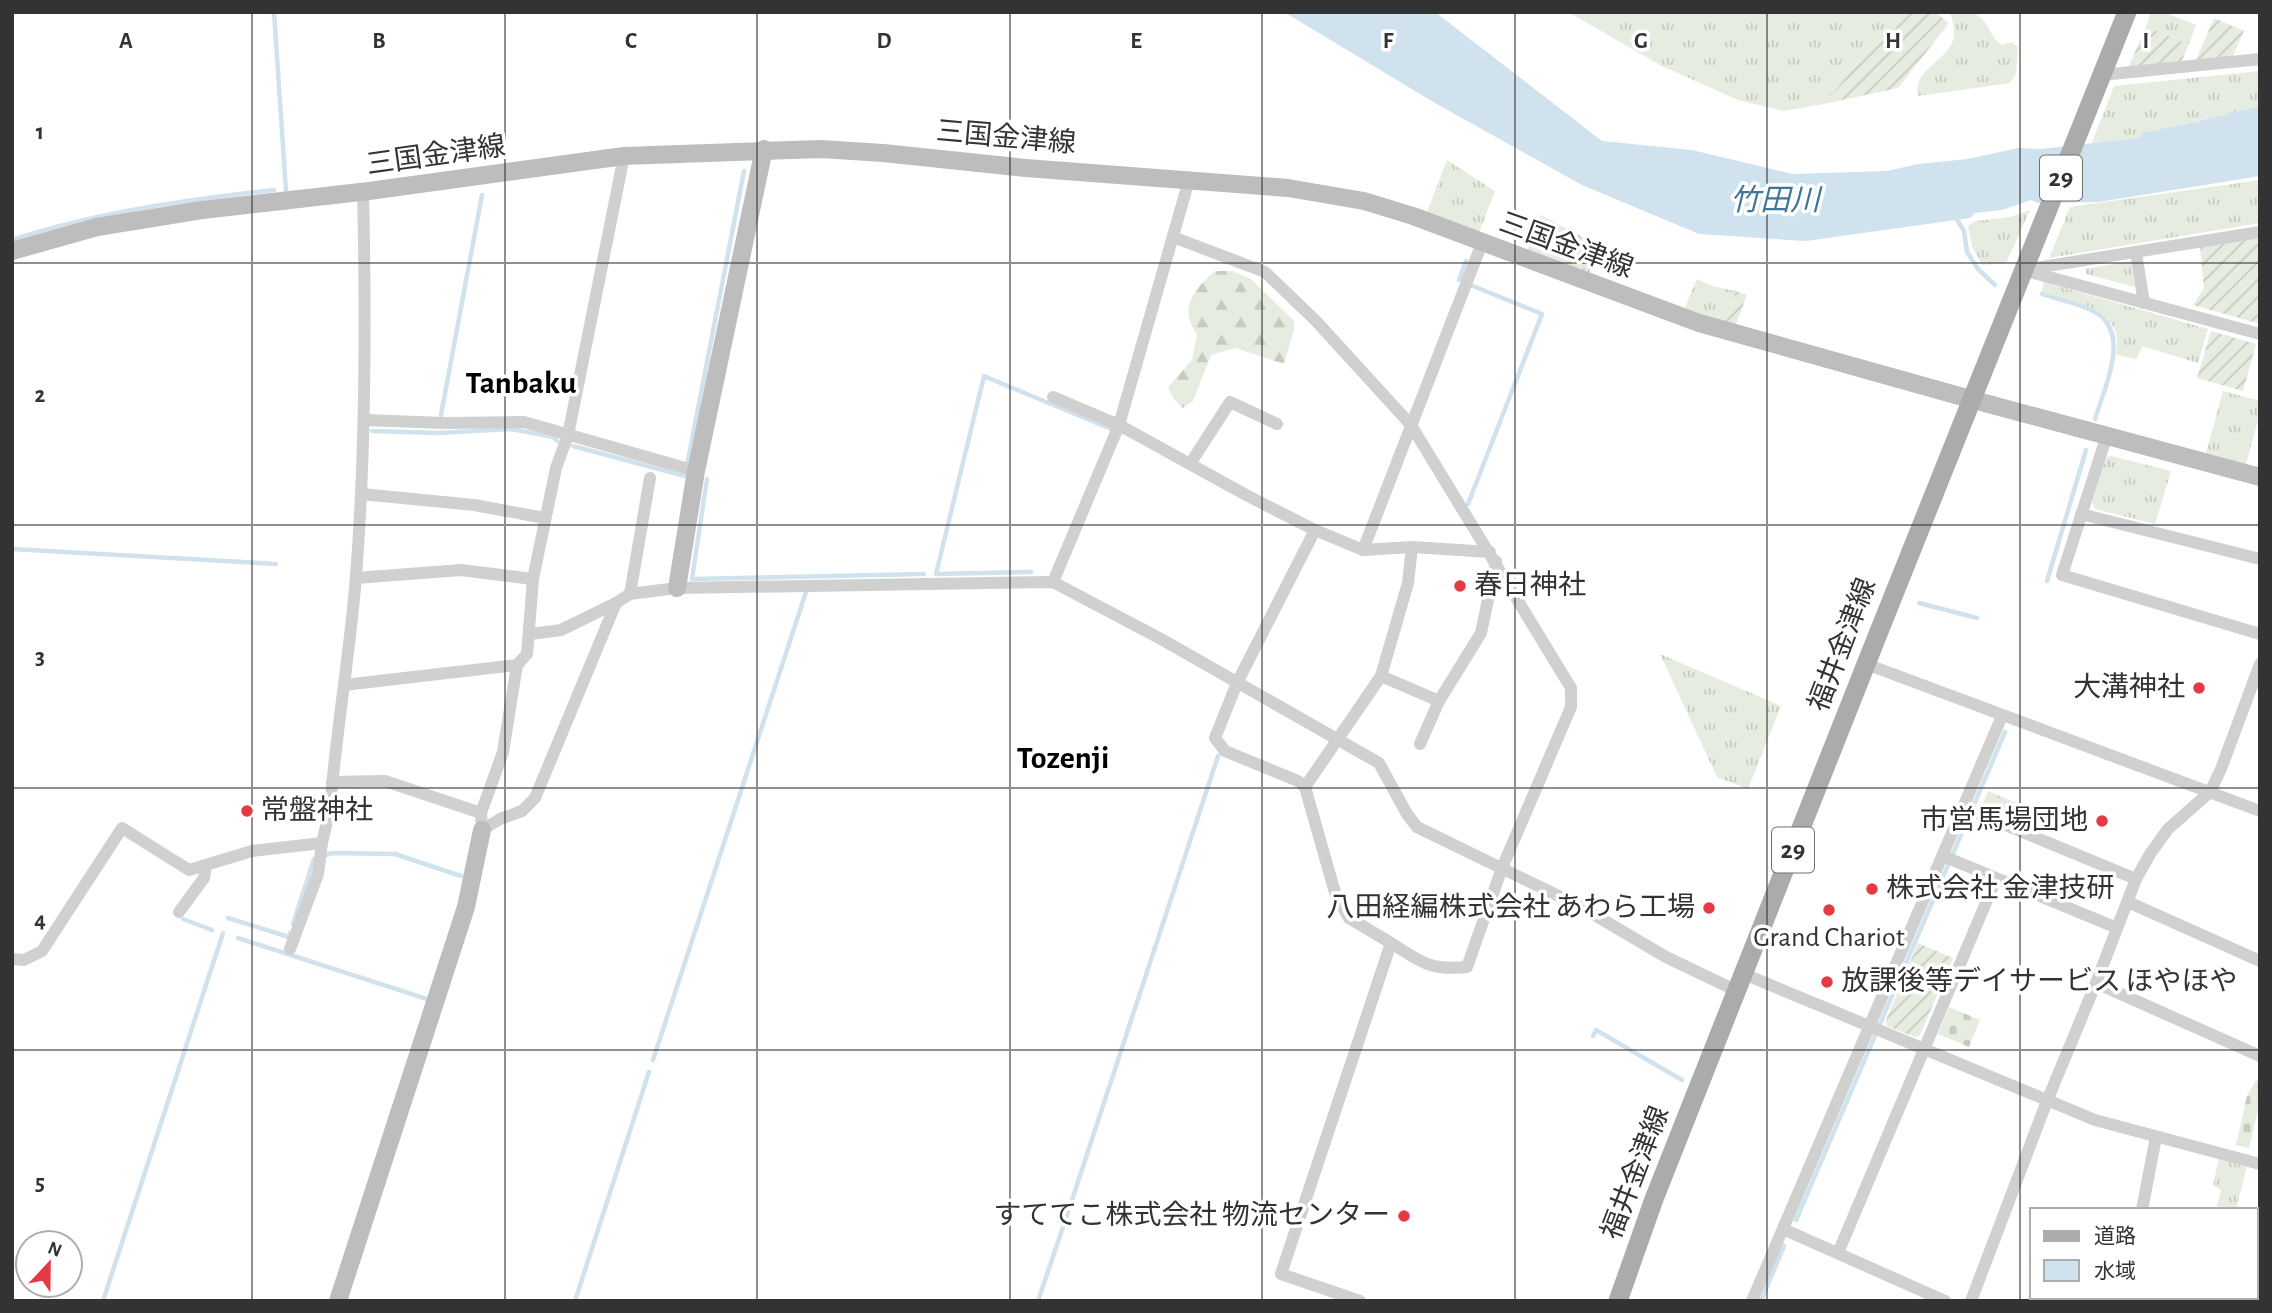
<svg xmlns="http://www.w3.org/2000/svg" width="2272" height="1313" font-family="'Alegreya Sans','Noto Sans JP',sans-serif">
  <defs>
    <pattern id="grass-tufts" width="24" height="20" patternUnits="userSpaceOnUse" patternTransform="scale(1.75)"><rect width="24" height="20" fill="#e6ecdf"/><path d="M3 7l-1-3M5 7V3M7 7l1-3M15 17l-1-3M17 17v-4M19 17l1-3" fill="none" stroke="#c6cbc0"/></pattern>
    <pattern id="forest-firs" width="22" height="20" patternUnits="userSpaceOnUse" patternTransform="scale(1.75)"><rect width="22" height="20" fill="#e6ecdf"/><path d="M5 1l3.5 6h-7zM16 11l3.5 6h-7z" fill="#c6cbc0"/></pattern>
    <pattern id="cemetery-stones" width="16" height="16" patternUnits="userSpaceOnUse" patternTransform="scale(1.75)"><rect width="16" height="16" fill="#e6ecdf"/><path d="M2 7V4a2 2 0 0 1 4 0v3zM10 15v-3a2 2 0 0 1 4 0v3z" fill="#c6cbc0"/></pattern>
    <pattern id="park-crowns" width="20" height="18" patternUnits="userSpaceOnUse" patternTransform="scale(1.75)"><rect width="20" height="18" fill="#e6ecdf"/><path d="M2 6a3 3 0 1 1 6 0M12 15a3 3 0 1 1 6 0" fill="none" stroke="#c6cbc0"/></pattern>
    <pattern id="garden-furrows" width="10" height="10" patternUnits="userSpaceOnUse" patternTransform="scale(1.75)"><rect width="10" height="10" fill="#e6ecdf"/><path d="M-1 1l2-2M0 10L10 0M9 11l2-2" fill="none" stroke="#c6cbc0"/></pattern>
  </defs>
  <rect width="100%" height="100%" fill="#fff"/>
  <g fill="url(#grass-tufts)">
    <polygon points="1568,12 1899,12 1824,104 1783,111 1738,100 1660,65"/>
    <path d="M1950,12C1957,12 1967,10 1973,13C1989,19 1988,36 2002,45L2012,42L2018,47L2016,74L2010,83L1918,96C1912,67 1952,61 1954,35C1955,28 1952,19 1950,12Z"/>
    <polygon points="2151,12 2164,12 2196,25 2189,44 2146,27"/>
    <polygon points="2260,71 2260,106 2191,123 2144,132 2138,138 2092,143 2114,86"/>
    <polygon points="1447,160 1495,191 1479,233 1427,212"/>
    <polygon points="2260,180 2260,223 2049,258 2070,207"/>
    <polygon points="2030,210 2006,263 1982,265 1972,246 1968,226 1975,221 2010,217"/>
    <polygon points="1541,215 1600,246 1589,275 1527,251"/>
    <polygon points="2131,261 2135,287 2086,274 2085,269"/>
    <polygon points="1697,279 1712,286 1736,291 1723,325 1684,310"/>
    <path d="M2044,282L2208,329L2198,363L2142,346L2137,359L2116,355C2117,347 2118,340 2116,333C2107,304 2065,300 2041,292Z"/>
    <polygon points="2223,391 2260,401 2260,413 2246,464 2206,453"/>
    <polygon points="2111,456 2171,471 2155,524 2095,509 2092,501 2106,458"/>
    <polygon points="1660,654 1781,706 1748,789 1717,777"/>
    <polygon points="2219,1158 2247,1165 2237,1206 2242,1208 2241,1210 2216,1210 2221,1189 2213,1186"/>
  </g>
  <path fill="url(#forest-firs)" d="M1215,271H1232L1251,279L1294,321V329L1284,364L1235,348L1211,355L1193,401L1183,408L1174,399L1168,387L1192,360L1197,334C1178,309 1194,289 1215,271Z"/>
  <g fill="url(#cemetery-stones)">
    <polygon points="1949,1007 1980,1020 1969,1047 1938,1034"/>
    <polygon points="2256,1080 2260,1081 2260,1101 2249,1148 2236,1145 2247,1096"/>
  </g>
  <polygon fill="url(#park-crowns)" points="1988,791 2028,808 2021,822 1982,806"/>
  <g fill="url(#garden-furrows)">
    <polygon points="1899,12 1935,12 1949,23 1898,88 1824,104"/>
    <polygon points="2214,18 2244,31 2232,58 2195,63"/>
    <polygon points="2146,27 2189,44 2181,63 2128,68"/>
    <polygon points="2260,238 2260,324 2193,305 2204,288 2200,246"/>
    <polygon points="1736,291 1747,295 1734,329 1723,325"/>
    <polygon points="2211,331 2256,344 2243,391 2197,378"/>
    <polygon points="1918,943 1953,958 1920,1035 1915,1037 1887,1026 1886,1020"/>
  </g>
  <polygon fill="#cfe2ee" points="1284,12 1435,12 1602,141 1692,150 1793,174 1887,171 1918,164 1968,159 2018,148 2041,149 2138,138 2144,132 2191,123 2260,106 2260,176 2099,202 2038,203 2031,200 2002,210 1975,213 1970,218 1806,241 1699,234 1582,185 1435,103"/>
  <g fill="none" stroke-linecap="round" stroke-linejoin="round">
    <g stroke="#cfe2ee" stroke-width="4.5">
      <polyline points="274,12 286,191"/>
      <polyline points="1954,215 1964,231 1967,252 1978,269 1995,285"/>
      <path d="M12,240C98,212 185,200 274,190"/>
      <polyline points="1459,280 1466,261"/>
      <path d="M2042,294C2058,300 2080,303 2095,312C2132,333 2104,389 2095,419"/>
      <polyline points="441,415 482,195"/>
      <polyline points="372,431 439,433 511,429 553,437 557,441"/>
      <polyline points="573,446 685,476 744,171"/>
      <polyline points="707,479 692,579 924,574"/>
      <polyline points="1468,504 1542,314 1473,286"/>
      <polyline points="12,549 276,564"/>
      <polyline points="1031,572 936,574 984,376 1111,429"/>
      <polyline points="2047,581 2086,450"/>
      <polyline points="1919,603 1977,618"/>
      <polyline points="228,918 289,937 290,933"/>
      <polyline points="183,919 212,930"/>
      <polyline points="293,924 314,859 332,853 395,854 461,876"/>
      <polyline points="238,938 430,1000"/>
      <polyline points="1593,1036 1596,1030 1682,1080"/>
      <polyline points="653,1060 806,592"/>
      <polyline points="1072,1200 1218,756"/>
      <polyline points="1796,1220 2005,732"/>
      <polyline points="103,1301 223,933"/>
      <polyline points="575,1301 649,1072"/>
      <polyline points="1038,1301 1068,1212"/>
      <polyline points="1761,1301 1784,1246"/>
    </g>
    <g stroke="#d0d0d0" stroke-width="12">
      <polyline points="2102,75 2260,59"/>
      <polyline points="624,156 568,435 556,468 533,579 527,654 517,665 503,752 481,813 482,830 500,819 522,811 535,798 616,603 630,594 677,588 1053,582 1161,639 1379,763 1407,814 1417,827 1581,907 1666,957 1737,991"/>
      <path d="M1173,237L1265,272L1316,321L1411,425L1571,688V707L1502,868L1467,967C1430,971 1421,962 1391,943"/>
      <polyline points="2136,253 2144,303"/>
      <polyline points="2029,269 2260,232"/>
      <polyline points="2023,270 2260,334"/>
      <polyline points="1053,397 1119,425 1248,496 1315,530 1363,550 1412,547 1408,583 1381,676 1305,787"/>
      <polyline points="364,420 445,423 524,422 696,471"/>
      <polyline points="2107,435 2062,575 2260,634"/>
      <polyline points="1190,464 1230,402 1277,424"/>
      <polyline points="361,494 474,505 545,518"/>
      <polyline points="2081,514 2260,559"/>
      <polyline points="1315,530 1237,683 1215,738 1225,751 1298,781 1305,787 1336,896 1349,918 1391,943 1281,1274 1360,1301"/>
      <polyline points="1412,547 1490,552"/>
      <polyline points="1363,550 1482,243"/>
      <polyline points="356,578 461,570 533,579"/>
      <polyline points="1053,582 1119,425 1189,180"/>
      <polyline points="630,594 650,478"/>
      <polyline points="530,634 561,630 616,603"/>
      <polyline points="1866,664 2260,811"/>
      <polyline points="1381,676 1439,701 1481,633 1496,561"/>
      <polyline points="344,685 517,665"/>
      <polyline points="1420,744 1439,701"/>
      <polyline points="332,782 385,781 481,813"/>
      <polyline points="1979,814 2136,879"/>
      <polyline points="1943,856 2117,928"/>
      <polyline points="2128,902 2260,961"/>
      <polyline points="179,912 204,878 206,865"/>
      <path d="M290,949L318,874L322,843L330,809C336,731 350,654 356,576C366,448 366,320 363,192"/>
      <polyline points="12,959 24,960 42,951 122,828 189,870 252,851 322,843"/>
      <polyline points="1744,974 2095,1120 2260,1164"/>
      <polyline points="2096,983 2260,1056"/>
      <polyline points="2142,1210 2156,1137"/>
      <polyline points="1783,1229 1945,1301"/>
      <polyline points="1838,1253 1996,879"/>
      <polyline points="2130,1297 2145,1301"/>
      <polyline points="1752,1301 2002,716"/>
      <polyline points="1971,1301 2047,1101 2096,983 2136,879 2150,854 2168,829 2210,792 2221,769 2260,664"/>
    </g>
    <g stroke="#bdbdbd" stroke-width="18">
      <polyline points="12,251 97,227 202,210 369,191 624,156 821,149 883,153 1026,168 1288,188 1364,201 1413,216 1699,323 1970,399 2260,477"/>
      <polyline points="677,588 696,471 764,149"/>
      <polyline points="338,1301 466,907 482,830"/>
    </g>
    <polyline stroke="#ababab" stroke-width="19" points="1618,1301 1654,1199 1874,644 2127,12"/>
  </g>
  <path fill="none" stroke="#333" stroke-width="2" stroke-opacity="0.55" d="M252,12V1301M505,12V1301M757,12V1301M1010,12V1301M1262,12V1301M1515,12V1301M1767,12V1301M2020,12V1301M12,263H2260M12,525H2260M12,788H2260M12,1050H2260"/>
  <g fill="#e63946" stroke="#fff" stroke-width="2.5">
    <circle cx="1460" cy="586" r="7"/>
    <circle cx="2199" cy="688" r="7"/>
    <circle cx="247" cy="811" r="7"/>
    <circle cx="2102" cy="821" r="7"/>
    <circle cx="1872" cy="889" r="7"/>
    <circle cx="1709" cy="908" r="7"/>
    <circle cx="1829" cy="910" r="7"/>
    <circle cx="1827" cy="982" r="7"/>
    <circle cx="1404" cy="1216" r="7"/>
  </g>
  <g text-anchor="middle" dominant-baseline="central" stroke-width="7" stroke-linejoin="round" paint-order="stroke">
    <g fill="#fff" stroke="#707070" stroke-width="2">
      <rect x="2040" y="155.5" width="42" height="45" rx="5"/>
      <rect x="1772" y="827.5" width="42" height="45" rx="5"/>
    </g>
    <g font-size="26" font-weight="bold" fill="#333">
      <text x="2061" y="178">29</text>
      <text x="1793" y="850">29</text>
    </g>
    <g font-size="28" fill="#333" stroke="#fff">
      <text transform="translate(1006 138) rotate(5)">三国金津線</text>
      <text transform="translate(436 156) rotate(-8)">三国金津線</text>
      <text transform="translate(1566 246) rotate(20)">三国金津線</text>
      <text transform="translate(1843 645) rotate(-69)">福井金津線</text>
      <text transform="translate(1636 1173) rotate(-69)">福井金津線</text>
    </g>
    <g font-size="28" fill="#333" stroke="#fff" text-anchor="start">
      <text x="1474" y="586">春日神社</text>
      <text x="2185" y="688" text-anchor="end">大溝神社</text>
      <text x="261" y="811">常盤神社</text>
      <text x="2088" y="821" text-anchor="end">市営馬場団地</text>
      <text x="1886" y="889">株式会社 金津技研</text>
      <text x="1695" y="908" text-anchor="end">八田経編株式会社 あわら工場</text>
      <text x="1829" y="938" text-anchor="middle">Grand Chariot</text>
      <text x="1841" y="982">放課後等デイサービス ほやほや</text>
      <text x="1390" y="1216" text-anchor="end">すててこ株式会社 物流センター</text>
    </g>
    <g font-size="30" font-style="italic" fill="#3f7597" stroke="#fff">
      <text x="1775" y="201">竹田川</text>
    </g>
    <g font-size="32" font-weight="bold" fill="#000" stroke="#fff">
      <text x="521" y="383">Tanbaku</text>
      <text x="1063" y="758">Tozenji</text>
    </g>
  </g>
  <g font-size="23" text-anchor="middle" font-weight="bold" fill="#333" stroke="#fff" stroke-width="7" stroke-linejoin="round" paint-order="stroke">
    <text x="126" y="48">A</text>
    <text x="379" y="48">B</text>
    <text x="631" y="48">C</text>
    <text x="884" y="48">D</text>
    <text x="1136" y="48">E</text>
    <text x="1388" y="48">F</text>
    <text x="1641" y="48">G</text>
    <text x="1893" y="48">H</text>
    <text x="2146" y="48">I</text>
    <text x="40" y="139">1</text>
    <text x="40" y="402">2</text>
    <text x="40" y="664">3</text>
    <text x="40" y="927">4</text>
    <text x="40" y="1190">5</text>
  </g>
  <rect width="2272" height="1313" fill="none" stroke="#333333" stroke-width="28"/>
  <rect x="2030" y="1208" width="228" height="91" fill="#ffffff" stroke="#adadad" stroke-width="2"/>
  <rect x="2044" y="1231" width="35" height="10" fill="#ababab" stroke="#adadad" stroke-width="2"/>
  <text x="2094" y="1243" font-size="21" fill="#333333">道路</text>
  <rect x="2044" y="1260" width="35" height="21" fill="#cfe2ee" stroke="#adadad" stroke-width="2"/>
  <text x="2094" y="1278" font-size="21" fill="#333333">水域</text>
  <g transform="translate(49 1264) rotate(22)"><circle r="33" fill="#ffffff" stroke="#adadad" stroke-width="2"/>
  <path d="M0-5L12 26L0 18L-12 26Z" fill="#e63946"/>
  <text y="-10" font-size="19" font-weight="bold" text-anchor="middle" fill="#333333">N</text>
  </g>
</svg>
